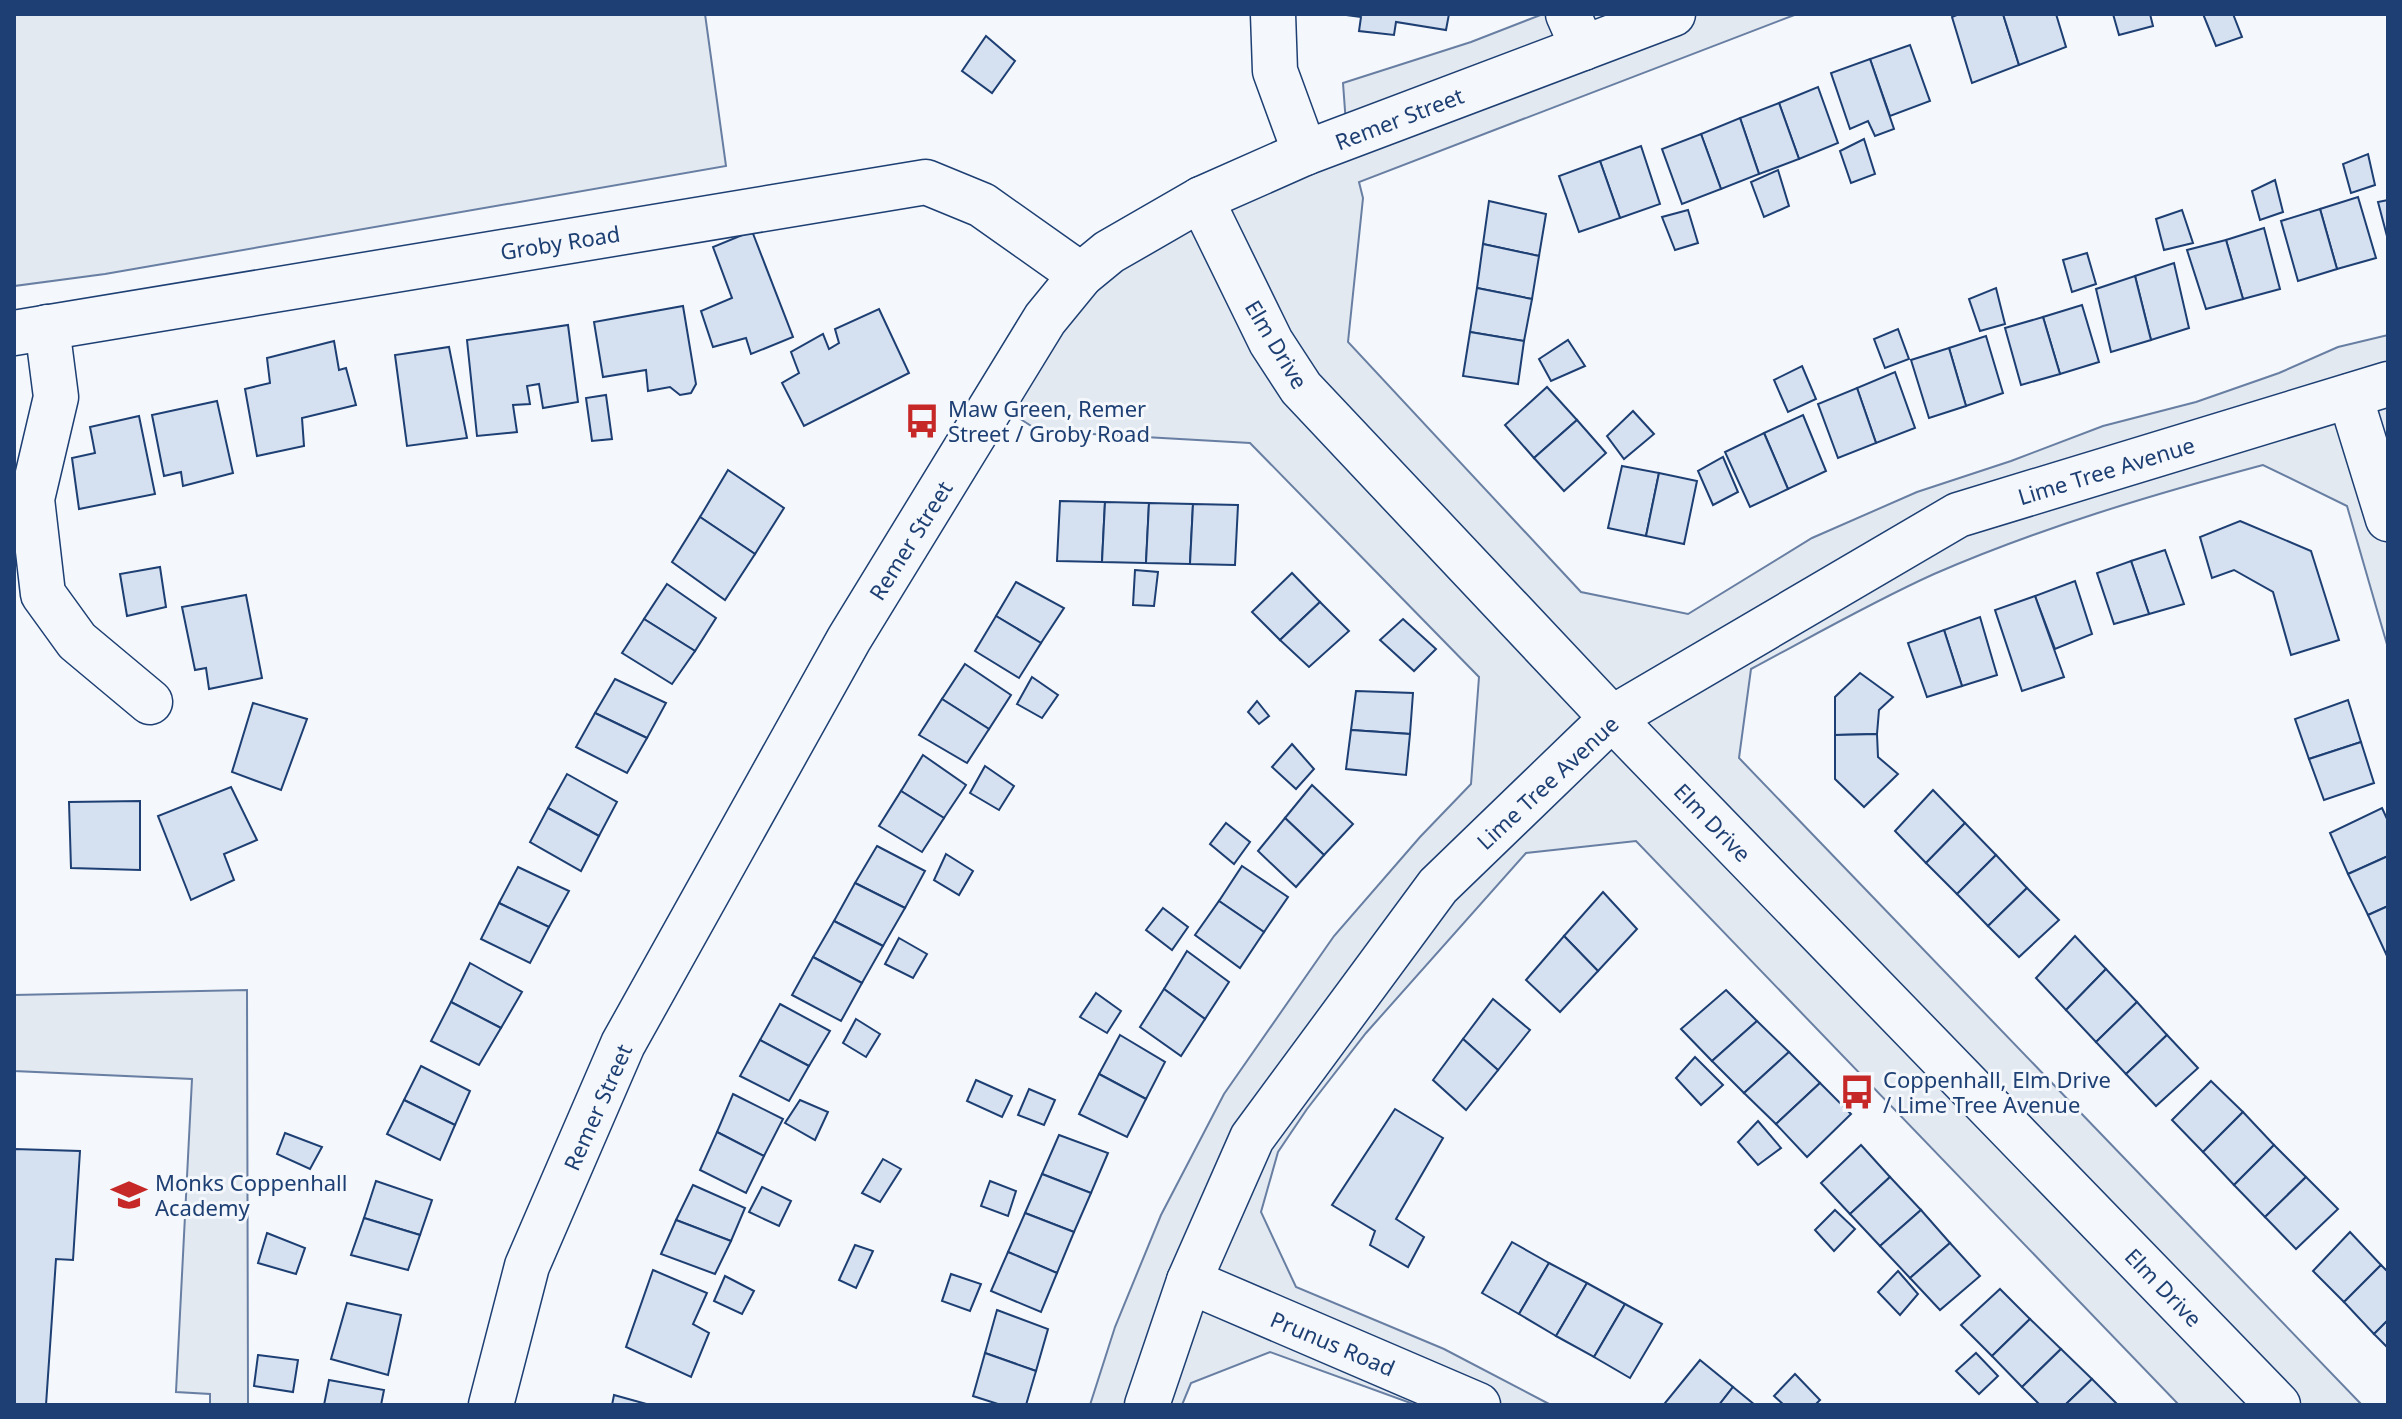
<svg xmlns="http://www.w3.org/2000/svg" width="2402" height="1419" font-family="'Noto Sans',sans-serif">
  <rect width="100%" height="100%" fill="#f4f7fb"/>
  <g fill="#e3e9f0" stroke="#687fa3" stroke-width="2">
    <polygon points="14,14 705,14 726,166 105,274 14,286"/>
    <path d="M1543,14H1797L1359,182L1363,198L1348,342L1581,592L1688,614L1812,538L1917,492L2011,461L2103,426L2196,402L2279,373L2338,347L2388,335V648L2347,506L2263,465C2151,495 2040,528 1934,574C1872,602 1811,637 1751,669L1739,758L2362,1405H2179L1636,841L1526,853L1366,1033L1307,1109L1278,1152L1261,1212L1296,1287L1444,1349L1551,1405H1416L1270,1352L1191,1383L1182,1405H1090L1115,1327L1161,1215L1224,1094L1334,936L1420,837L1471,784L1479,677L1250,443L1039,431L994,402L1081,275L1347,138L1343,83L1471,42Z"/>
    <polygon points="247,990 248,1405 210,1405 210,1394 176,1392 192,1079 14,1071 14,995"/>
  </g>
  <g fill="#d5e0f0" stroke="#1d3f73" stroke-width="2">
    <polygon points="1339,14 1449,14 1446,30 1396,22 1394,35 1359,31 1361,17"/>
    <polygon points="1959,14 2003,14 2019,65 1972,83 1952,17"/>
    <polygon points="2003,14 2056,14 2066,47 2019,65"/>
    <polygon points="2113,14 2150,14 2153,26 2119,35"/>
    <polygon points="2203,14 2233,14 2242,37 2216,46"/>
    <polygon points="986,36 1015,61 992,93 962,71"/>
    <polygon points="1910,45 1930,101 1890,116 1870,59"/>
    <polygon points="1870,59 1894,129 1875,136 1868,121 1850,129 1831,73"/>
    <polygon points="1818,87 1838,143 1799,159 1779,103"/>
    <polygon points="1779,103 1799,159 1759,174 1740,118"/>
    <polygon points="1740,118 1759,174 1721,189 1701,134"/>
    <polygon points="1701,134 1721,189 1682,204 1662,149"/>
    <polygon points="1864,139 1875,174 1851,183 1840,151"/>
    <polygon points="1641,146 1660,204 1620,218 1600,161"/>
    <polygon points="2368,154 2375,185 2351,193 2343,164"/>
    <polygon points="1600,161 1620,218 1579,232 1559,176"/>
    <polygon points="1778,170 1789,206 1764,217 1751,182"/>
    <polygon points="2275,180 2283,212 2260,220 2252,191"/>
    <polygon points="2358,197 2376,258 2337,269 2320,209"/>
    <polygon points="2388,200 2388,240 2378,202"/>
    <polygon points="1489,201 1546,214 1539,256 1483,244"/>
    <polygon points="2320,209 2337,269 2298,281 2281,221"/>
    <polygon points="1688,210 1698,243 1675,250 1662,217"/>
    <polygon points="2182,210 2193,243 2164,250 2156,219"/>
    <polygon points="2264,228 2280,289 2243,299 2226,240"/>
    <polygon points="752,231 793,337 751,354 746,338 713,347 701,311 732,298 713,247"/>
    <polygon points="2226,240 2243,299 2206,309 2187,250"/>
    <polygon points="1483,244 1539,256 1532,299 1477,288"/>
    <polygon points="2087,253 2096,284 2072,292 2063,260"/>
    <polygon points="2174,263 2189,328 2151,340 2135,276"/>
    <polygon points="2135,276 2151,340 2111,352 2096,289"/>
    <polygon points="1477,288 1532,299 1524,341 1470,332"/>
    <polygon points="1996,288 2005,324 1980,331 1969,299"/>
    <polygon points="2082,305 2099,362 2060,374 2043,317"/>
    <polygon points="683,306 696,384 691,393 680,395 670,387 648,391 646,370 603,377 594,322"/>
    <polygon points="879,309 909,373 804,426 782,383 799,373 791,352 823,334 829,349 839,343 835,329"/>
    <polygon points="2043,317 2060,374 2021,385 2005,328"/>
    <polygon points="568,325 578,402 543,408 539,384 527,386 530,404 513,405 517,432 477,436 467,340"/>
    <polygon points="1898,329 1909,359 1885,368 1874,339"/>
    <polygon points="1470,332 1524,341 1518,384 1463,376"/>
    <polygon points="1986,336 2003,393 1966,406 1949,348"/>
    <polygon points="1568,340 1585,366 1551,381 1539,359"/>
    <polygon points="334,341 339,370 346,368 356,405 302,418 304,446 257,456 245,389 270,383 267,358"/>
    <polygon points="449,347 467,438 407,446 395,355"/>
    <polygon points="1949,348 1966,406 1929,418 1911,360"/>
    <polygon points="1802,366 1816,399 1788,412 1774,380"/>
    <polygon points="1895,372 1915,428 1876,443 1857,388"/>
    <polygon points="1547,387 1577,420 1534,458 1505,425"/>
    <polygon points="1857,388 1876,443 1838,458 1818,404"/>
    <polygon points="606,395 612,439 592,441 586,398"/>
    <polygon points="217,401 233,473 183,486 181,472 164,476 152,415"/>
    <polygon points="1633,411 1654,434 1624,459 1607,436"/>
    <polygon points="1803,415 1826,471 1788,489 1764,433"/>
    <polygon points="139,416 155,494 79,509 72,458 95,453 90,427"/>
    <polygon points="1577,420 1606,453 1564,491 1534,458"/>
    <polygon points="1764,433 1788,489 1750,507 1725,452"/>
    <polygon points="1723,457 1738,492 1713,505 1698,471"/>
    <polygon points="1622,466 1659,473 1646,536 1608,528"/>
    <polygon points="728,470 784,508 755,554 700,517"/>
    <polygon points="1659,473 1697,481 1684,544 1646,536"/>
    <polygon points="1060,501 1105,502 1102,562 1057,561"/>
    <polygon points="1105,502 1149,503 1146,563 1102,562"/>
    <polygon points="1149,503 1193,504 1190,564 1146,563"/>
    <polygon points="1193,504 1238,505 1235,565 1190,564"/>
    <polygon points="700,517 755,554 725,600 672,562"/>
    <polygon points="2240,521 2311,551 2339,640 2291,655 2273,592 2234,570 2212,578 2200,537"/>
    <polygon points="2165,550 2184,604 2149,614 2131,561"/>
    <polygon points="2131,561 2149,614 2114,624 2097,573"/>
    <polygon points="160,567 166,607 127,616 120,574"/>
    <polygon points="1135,570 1158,572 1154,606 1133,605"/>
    <polygon points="1292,573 1320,602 1280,640 1252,612"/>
    <polygon points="2075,581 2092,634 2055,649 2035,596"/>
    <polygon points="1016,582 1064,608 1041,643 996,616"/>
    <polygon points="667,584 716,618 695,651 644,619"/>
    <polygon points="246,595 262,678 209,689 206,668 195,670 182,607"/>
    <polygon points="2035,596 2064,677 2022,691 1995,610"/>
    <polygon points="1320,602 1349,631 1309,667 1280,640"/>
    <polygon points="996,616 1041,643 1019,678 975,651"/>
    <polygon points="1980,617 1997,675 1962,686 1944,630"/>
    <polygon points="644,619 695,651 672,684 622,653"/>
    <polygon points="1403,619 1436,649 1414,671 1380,640"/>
    <polygon points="1944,630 1962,686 1927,697 1908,643"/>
    <polygon points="965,664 1011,695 989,729 942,699"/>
    <polygon points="1860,673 1893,697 1879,710 1877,734 1835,735 1835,697"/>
    <polygon points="1032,677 1058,695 1042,718 1017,704"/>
    <polygon points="615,679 666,703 647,738 595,713"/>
    <polygon points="1356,691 1413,693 1410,734 1351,730"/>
    <polygon points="942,699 989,729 967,763 919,735"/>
    <polygon points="2348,700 2361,742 2309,759 2295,719"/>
    <polygon points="1257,701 1269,716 1259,724 1248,712"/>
    <polygon points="253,703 307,719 281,790 232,772"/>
    <polygon points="595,713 647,738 627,773 576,747"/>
    <polygon points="1351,730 1410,734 1406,775 1346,769"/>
    <polygon points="1877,734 1878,757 1898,774 1864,807 1835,779 1835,735"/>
    <polygon points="2361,742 2374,783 2324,800 2309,759"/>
    <polygon points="1292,744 1314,769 1296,789 1272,767"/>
    <polygon points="923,755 966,785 944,818 901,791"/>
    <polygon points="985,766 1014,786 999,810 970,793"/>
    <polygon points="567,774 617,802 599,836 548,808"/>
    <polygon points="1312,785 1353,824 1324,855 1285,818"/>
    <polygon points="231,787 257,840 224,854 234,880 191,900 158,816"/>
    <polygon points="1933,790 1965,823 1926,863 1895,831"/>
    <polygon points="901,791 944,818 922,852 879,826"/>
    <polygon points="140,801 140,870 71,868 69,802"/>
    <polygon points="548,808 599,836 581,871 530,842"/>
    <polygon points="2382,808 2388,821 2388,856 2348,874 2330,833"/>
    <polygon points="1285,818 1324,855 1296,887 1258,851"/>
    <polygon points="1226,823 1250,842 1234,864 1210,844"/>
    <polygon points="1965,823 1996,855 1957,894 1926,863"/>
    <polygon points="877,846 925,871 905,908 855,883"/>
    <polygon points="946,854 973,871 959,895 934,880"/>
    <polygon points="1996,855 2027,888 1988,926 1957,894"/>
    <polygon points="2388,856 2388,906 2368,915 2348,874"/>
    <polygon points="1242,866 1288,897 1264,932 1219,901"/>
    <polygon points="518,867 569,891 549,927 499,903"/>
    <polygon points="855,883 905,908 883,946 834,921"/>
    <polygon points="2027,888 2059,920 2019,957 1988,926"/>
    <polygon points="1603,892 1637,929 1598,971 1564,936"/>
    <polygon points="1219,901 1264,932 1240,968 1195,935"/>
    <polygon points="499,903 549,927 530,963 481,939"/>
    <polygon points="2388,906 2388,956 2387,956 2368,915"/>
    <polygon points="1163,908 1188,927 1172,950 1146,930"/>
    <polygon points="834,921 883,946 862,983 813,957"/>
    <polygon points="1564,936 1598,971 1560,1012 1526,980"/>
    <polygon points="2075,936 2106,969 2066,1010 2036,978"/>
    <polygon points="899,938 927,954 913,978 885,964"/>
    <polygon points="1187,951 1229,982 1205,1019 1164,989"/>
    <polygon points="813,957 862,983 841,1021 792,995"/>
    <polygon points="470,963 522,992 501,1028 451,1002"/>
    <polygon points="2106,969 2137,1002 2096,1042 2066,1010"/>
    <polygon points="1164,989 1205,1019 1181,1056 1140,1027"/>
    <polygon points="1726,990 1757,1021 1712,1061 1681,1029"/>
    <polygon points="1096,993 1121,1011 1107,1033 1080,1017"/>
    <polygon points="1493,999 1530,1030 1498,1070 1463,1039"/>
    <polygon points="451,1002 501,1028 479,1065 431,1041"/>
    <polygon points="2137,1002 2167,1035 2126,1074 2096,1042"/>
    <polygon points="780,1004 830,1031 809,1066 760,1040"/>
    <polygon points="856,1019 880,1034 866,1057 843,1043"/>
    <polygon points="1757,1021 1789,1052 1744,1093 1712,1061"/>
    <polygon points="1120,1035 1165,1062 1146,1099 1099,1074"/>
    <polygon points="2167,1035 2198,1068 2156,1106 2126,1074"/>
    <polygon points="1463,1039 1498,1070 1466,1110 1433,1080"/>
    <polygon points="760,1040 809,1066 789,1101 740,1076"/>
    <polygon points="1789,1052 1820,1083 1776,1124 1744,1093"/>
    <polygon points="1695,1057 1723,1085 1701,1105 1676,1078"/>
    <polygon points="421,1066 470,1091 455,1125 404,1100"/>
    <polygon points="1099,1074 1146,1099 1127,1137 1079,1114"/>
    <polygon points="976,1080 1012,1096 1002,1117 967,1101"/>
    <polygon points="2211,1081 2243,1112 2203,1152 2172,1120"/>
    <polygon points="1820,1083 1851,1114 1807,1157 1776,1124"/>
    <polygon points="1029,1089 1055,1100 1044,1125 1018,1115"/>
    <polygon points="733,1094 783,1119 764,1156 717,1132"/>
    <polygon points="404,1100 455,1125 440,1160 387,1134"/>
    <polygon points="800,1100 828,1112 815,1140 785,1123"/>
    <polygon points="1395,1109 1443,1138 1396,1219 1424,1237 1408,1267 1370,1245 1375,1231 1332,1205"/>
    <polygon points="2243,1112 2274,1145 2234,1185 2203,1152"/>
    <polygon points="1758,1121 1781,1148 1758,1165 1738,1142"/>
    <polygon points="717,1132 764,1156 746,1193 700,1170"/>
    <polygon points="285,1133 322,1147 310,1169 277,1154"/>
    <polygon points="1059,1135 1108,1153 1091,1193 1042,1174"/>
    <polygon points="1861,1145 1890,1177 1850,1214 1821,1183"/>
    <polygon points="2274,1145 2306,1177 2265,1217 2234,1185"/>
    <polygon points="14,1149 80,1151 73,1260 56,1259 46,1405 14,1405"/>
    <polygon points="883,1159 901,1169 880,1202 862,1193"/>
    <polygon points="1042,1174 1091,1193 1074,1232 1025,1213"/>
    <polygon points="1890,1177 1921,1210 1880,1246 1850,1214"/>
    <polygon points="2306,1177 2338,1209 2296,1249 2265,1217"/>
    <polygon points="376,1181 432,1200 420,1235 364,1218"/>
    <polygon points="990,1181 1016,1191 1008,1216 981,1206"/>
    <polygon points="693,1185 745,1208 731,1241 676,1220"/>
    <polygon points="762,1187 791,1201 779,1226 749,1212"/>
    <polygon points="1835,1210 1855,1229 1834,1251 1815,1230"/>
    <polygon points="1921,1210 1950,1243 1910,1278 1880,1246"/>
    <polygon points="1025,1213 1074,1232 1057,1273 1008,1252"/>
    <polygon points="364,1218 420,1235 408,1270 351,1255"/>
    <polygon points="676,1220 731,1241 715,1274 661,1254"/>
    <polygon points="2350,1232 2381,1265 2344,1302 2313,1271"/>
    <polygon points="267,1233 305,1248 296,1274 258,1263"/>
    <polygon points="1512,1242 1549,1263 1519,1314 1482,1293"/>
    <polygon points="1950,1243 1980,1276 1940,1310 1910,1278"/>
    <polygon points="855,1245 873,1251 856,1288 839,1280"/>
    <polygon points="1008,1252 1057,1273 1041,1312 991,1291"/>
    <polygon points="1549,1263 1587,1283 1556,1336 1519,1314"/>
    <polygon points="2381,1265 2388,1272 2388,1320 2374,1334 2344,1302"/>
    <polygon points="653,1270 707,1293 693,1324 709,1333 691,1377 626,1347"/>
    <polygon points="1898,1271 1918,1294 1900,1315 1878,1292"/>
    <polygon points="951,1274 981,1284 970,1311 942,1301"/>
    <polygon points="725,1276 754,1291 742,1314 714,1301"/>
    <polygon points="1587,1283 1625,1304 1594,1357 1556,1336"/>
    <polygon points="2000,1289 2030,1319 1992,1356 1961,1325"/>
    <polygon points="347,1303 401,1315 388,1375 331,1359"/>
    <polygon points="1625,1304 1662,1324 1630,1378 1594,1357"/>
    <polygon points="997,1310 1048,1329 1036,1371 985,1353"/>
    <polygon points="2030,1319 2061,1349 2022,1387 1992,1356"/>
    <polygon points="2388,1320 2388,1348 2374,1334"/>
    <polygon points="2061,1349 2092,1379 2065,1405 2040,1405 2022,1387"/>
    <polygon points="985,1353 1036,1371 1026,1405 1001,1405 973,1396"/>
    <polygon points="1976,1353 1998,1376 1979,1394 1956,1371"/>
    <polygon points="258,1355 298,1360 293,1392 254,1386"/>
    <polygon points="1700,1360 1733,1387 1719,1405 1668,1405 1665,1403"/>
    <polygon points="1795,1374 1820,1400 1815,1405 1784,1405 1774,1396"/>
    <polygon points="2092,1379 2118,1405 2065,1405"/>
    <polygon points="329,1380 384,1390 381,1405 324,1405"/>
    <polygon points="1733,1387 1755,1405 1719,1405"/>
    <polygon points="614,1395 650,1405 612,1405"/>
  </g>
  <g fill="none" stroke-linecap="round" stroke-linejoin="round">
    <g stroke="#1d3f73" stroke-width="47">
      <g id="minor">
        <polyline points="1273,14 1275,71 1305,153"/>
        <polyline points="1568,14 1583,48"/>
        <polyline points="1201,199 1271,342 1301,388 1612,718 2278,1405"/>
        <polyline points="47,327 56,397 32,499 43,594 77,641 150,702"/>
        <polyline points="14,333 926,182 982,205 1081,275"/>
        <polyline points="2350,396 2388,519"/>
        <polyline points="1189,1281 1478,1405"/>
        <polyline points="491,1405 527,1266 623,1044 849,639 1045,319 1081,275 1109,252 1201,199 1305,153 1673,14"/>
        <polyline points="1147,1405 1189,1281 1252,1138 1438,886 1612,718 1958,515 2388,384"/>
      </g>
    </g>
    <use href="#minor" stroke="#f4f7fb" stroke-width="44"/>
  </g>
  <defs>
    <g id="bus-bare" transform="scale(2.76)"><path d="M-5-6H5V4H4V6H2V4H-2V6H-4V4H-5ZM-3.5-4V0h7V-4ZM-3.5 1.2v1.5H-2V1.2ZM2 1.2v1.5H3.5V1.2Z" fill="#c62828" stroke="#f4f7fb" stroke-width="2.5" paint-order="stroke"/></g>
    <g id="school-bare" transform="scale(2.76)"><path d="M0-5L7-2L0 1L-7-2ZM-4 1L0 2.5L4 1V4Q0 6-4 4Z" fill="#c62828" stroke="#f4f7fb" stroke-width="2.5" paint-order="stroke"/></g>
  </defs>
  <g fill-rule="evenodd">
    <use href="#bus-bare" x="922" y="421"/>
    <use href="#bus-bare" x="1857" y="1092"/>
    <use href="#school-bare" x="129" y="1195"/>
  </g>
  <g text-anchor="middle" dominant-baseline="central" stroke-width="6" stroke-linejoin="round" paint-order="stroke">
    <g font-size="22" fill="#1d3f73" stroke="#f4f7fb">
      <text transform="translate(1399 118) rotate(-21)">Remer Street</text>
      <text transform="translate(560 242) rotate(-9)">Groby Road</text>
      <text transform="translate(1277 344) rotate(59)">Elm Drive</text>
      <text transform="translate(2106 470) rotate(-17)">Lime Tree Avenue</text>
      <text transform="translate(910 540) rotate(-58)">Remer Street</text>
      <text transform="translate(1547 782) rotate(-43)">Lime Tree Avenue</text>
      <text transform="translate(1713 822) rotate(46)">Elm Drive</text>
      <text transform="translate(597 1107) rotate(-66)">Remer Street</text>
      <text transform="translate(2164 1287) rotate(46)">Elm Drive</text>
      <text transform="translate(1333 1343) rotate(23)">Prunus Road</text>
    </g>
    <g font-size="22" fill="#1d3f73" stroke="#f4f7fb" text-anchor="start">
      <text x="948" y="408">Maw Green, Remer<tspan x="948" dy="25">Street / Groby Road</tspan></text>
      <text x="1883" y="1079">Coppenhall, Elm Drive<tspan x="1883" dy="25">/ Lime Tree Avenue</tspan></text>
      <text x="155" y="1182">Monks Coppenhall<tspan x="155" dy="25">Academy</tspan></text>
    </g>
  </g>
  <rect width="2402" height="1419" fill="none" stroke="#1d3f73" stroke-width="32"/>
</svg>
